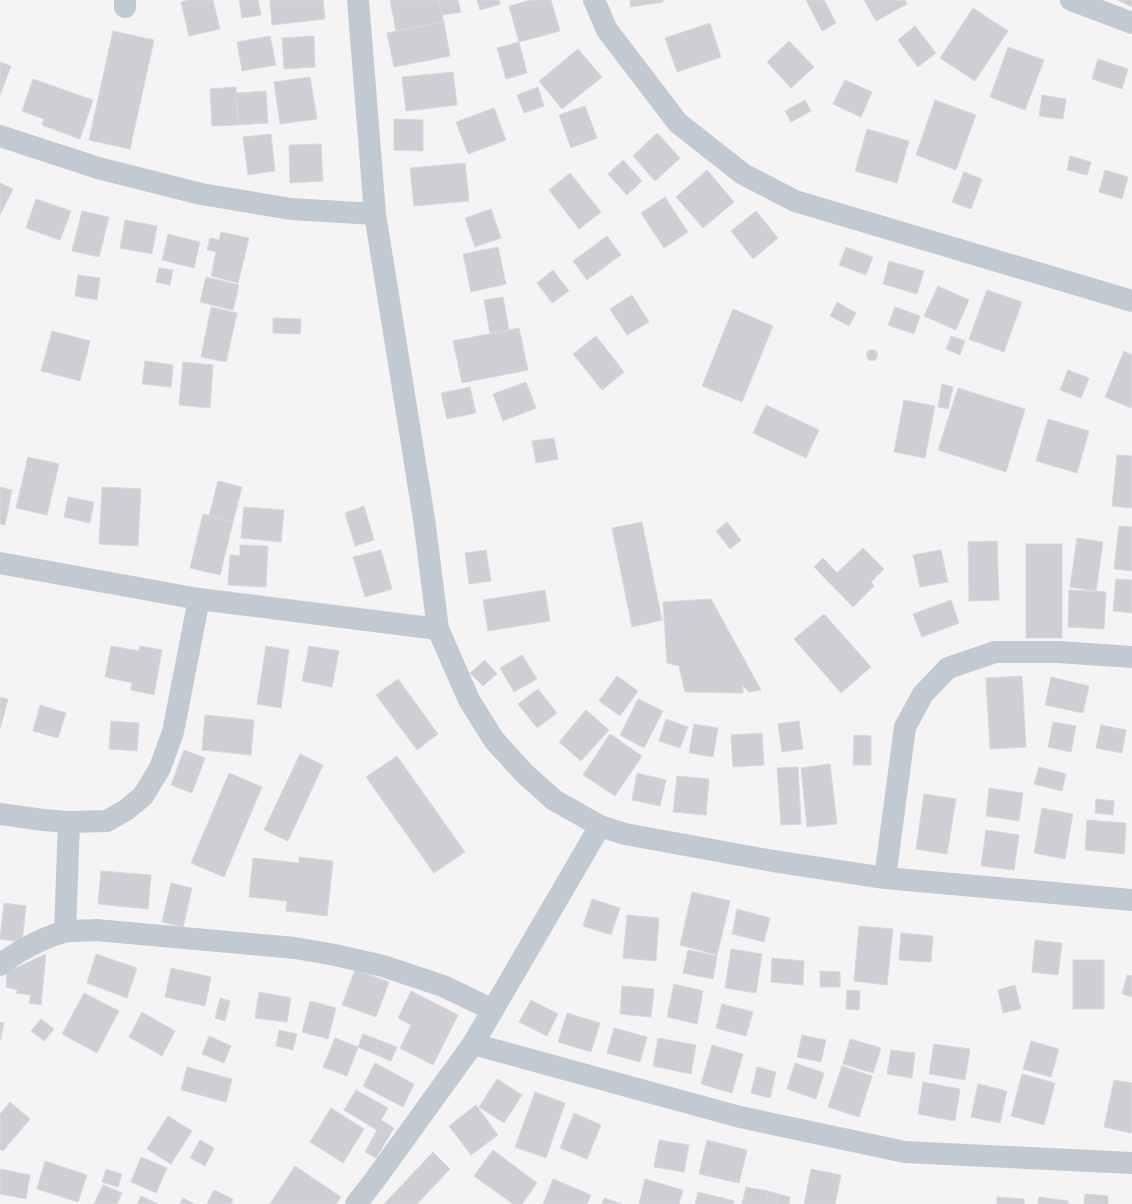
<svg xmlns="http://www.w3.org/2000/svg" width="1132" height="1204" font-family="Karla,sans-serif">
  <rect width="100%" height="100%" fill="#f5f3f3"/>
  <g fill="#cdcfd5" stroke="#d7d9de">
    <polygon points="189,0 213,0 220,29 189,36 181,2"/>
    <polygon points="239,0 258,0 261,15 242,18"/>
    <polygon points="270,0 323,0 325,19 272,25"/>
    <polygon points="390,0 439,0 444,22 396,31"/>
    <polygon points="439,0 458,0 461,12 442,15"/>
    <polygon points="477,0 499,0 500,4 480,10"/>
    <polygon points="531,0 551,0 560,31 519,42 509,6"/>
    <polygon points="630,0 663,0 663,2 631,7"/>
    <polygon points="806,0 824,0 836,23 822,31"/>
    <polygon points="864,0 905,0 907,4 876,21"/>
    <polygon points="1118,0 1132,0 1132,7"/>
    <polygon points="973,8 1008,31 975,81 940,58"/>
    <polygon points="444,22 450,56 394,67 387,33"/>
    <polygon points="710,23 721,57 677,72 665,38"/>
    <polygon points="915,26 936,53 918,67 898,40"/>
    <polygon points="113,31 154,40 130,149 89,140"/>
    <polygon points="270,36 276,65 242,71 237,42"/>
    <polygon points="314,36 315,67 284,69 282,38"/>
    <polygon points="789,41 814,67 791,88 767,62"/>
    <polygon points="519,42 527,73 506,79 497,48"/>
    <polygon points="1008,47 1044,60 1025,110 990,97"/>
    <polygon points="578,49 602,77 562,109 539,81"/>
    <polygon points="1098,59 1128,69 1122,89 1092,79"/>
    <polygon points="0,62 11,66 0,95"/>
    <polygon points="453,72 457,105 406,111 402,77"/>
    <polygon points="310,77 317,119 280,124 274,82"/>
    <polygon points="33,79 93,100 80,139 42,125 44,119 22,111"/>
    <polygon points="845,80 872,92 861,117 833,104"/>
    <polygon points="236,87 238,125 212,126 210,89"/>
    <polygon points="538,87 544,106 524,113 517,95"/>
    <polygon points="266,91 268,123 238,125 236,93"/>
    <polygon points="1042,95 1066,99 1063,119 1039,116"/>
    <polygon points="805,100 811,111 791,122 785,111"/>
    <polygon points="935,100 976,115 956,170 916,155"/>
    <polygon points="585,106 597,138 571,148 559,115"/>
    <polygon points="494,108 506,140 468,154 456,122"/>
    <polygon points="394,119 423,120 423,151 394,150"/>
    <polygon points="867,129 909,141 897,183 855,171"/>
    <polygon points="657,133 680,158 655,181 633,156"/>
    <polygon points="271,134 275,171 248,175 243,137"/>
    <polygon points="321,144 323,181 290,183 289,145"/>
    <polygon points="1070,156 1091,162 1087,175 1067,170"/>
    <polygon points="623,160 642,181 627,195 608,174"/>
    <polygon points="465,163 469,201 414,206 410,168"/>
    <polygon points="707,170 734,202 703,228 676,197"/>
    <polygon points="1105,170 1128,177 1122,199 1099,192"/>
    <polygon points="964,172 982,179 971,209 952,202"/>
    <polygon points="570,173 601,212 579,229 549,190"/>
    <polygon points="0,183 13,189 0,215"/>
    <polygon points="665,197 688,232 664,248 641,213"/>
    <polygon points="36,199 71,211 60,240 26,228"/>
    <polygon points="491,209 501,238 475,247 465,218"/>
    <polygon points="82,211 109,217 99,257 72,251"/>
    <polygon points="756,211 778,238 753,259 731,231"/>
    <polygon points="125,220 157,226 152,254 120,248"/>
    <polygon points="221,232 249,238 238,283 211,276 216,252 207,250 210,238 219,240"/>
    <polygon points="168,234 200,242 194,268 162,260"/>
    <polygon points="607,236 621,255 587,280 573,261"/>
    <polygon points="498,247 506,284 471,292 463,254"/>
    <polygon points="846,247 873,257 866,275 839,265"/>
    <polygon points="889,261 924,271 917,294 883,284"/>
    <polygon points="159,268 173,270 170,285 156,282"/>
    <polygon points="553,270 569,291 552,303 537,283"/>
    <polygon points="78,275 100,278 97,300 75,296"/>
    <polygon points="206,277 239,285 233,310 200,302"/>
    <polygon points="938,286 969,300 956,330 924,316"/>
    <polygon points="987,290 1022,302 1004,352 969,339"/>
    <polygon points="632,295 649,322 627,335 610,309"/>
    <polygon points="503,297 509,330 490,333 484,300"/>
    <polygon points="837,302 856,313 849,326 830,316"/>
    <polygon points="211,307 237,313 226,362 201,357"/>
    <polygon points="895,307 920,316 914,334 888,325"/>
    <polygon points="733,309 773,326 742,402 702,386"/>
    <polygon points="273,318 301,319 300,334 273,333"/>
    <polygon points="519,328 528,370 462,383 453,341"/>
    <polygon points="52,331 90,341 80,381 41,371"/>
    <polygon points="596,336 624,372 602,390 573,354"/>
    <polygon points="951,336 965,341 960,355 946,349"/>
    <circle cx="872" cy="355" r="5.5"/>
    <polygon points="1124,351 1132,355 1132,405 1131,408 1105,397"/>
    <polygon points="145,361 173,365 171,387 142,384"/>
    <polygon points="183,362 213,365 210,408 179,405"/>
    <polygon points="1068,370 1089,378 1081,398 1060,390"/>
    <polygon points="526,382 536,408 503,421 493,394"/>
    <polygon points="942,384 953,387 948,409 938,407"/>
    <polygon points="470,387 476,413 447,419 441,393"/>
    <polygon points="958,388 1025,409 1006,472 938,450"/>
    <polygon points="904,400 935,406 925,458 894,452"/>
    <polygon points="766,405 819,430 806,458 753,433"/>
    <polygon points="1048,419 1089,431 1077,473 1036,461"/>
    <polygon points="554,438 558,459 536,463 532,441"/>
    <polygon points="1117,455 1132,456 1132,508 1112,506"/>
    <polygon points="28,457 59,464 47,515 16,508"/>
    <polygon points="218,481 242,487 233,522 209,516"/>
    <polygon points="0,487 12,490 5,525 0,524"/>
    <polygon points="102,487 141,489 138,546 99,544"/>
    <polygon points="68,497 94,502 90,523 64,517"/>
    <polygon points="364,506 374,540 355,546 345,513"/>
    <polygon points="244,507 284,510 281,542 241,538"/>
    <polygon points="203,514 233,522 220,575 190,568"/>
    <polygon points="642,522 662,620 632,627 612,528"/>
    <polygon points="727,522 741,540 730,549 716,531"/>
    <polygon points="1119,526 1132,527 1132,571 1114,569"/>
    <polygon points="1077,538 1103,542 1096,591 1070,587"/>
    <polygon points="997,541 999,600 969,601 968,542"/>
    <rect x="1026" y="544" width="36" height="94"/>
    <polygon points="240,545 268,546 266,587 228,585 230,555 240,556"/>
    <polygon points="863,548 884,569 871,582 874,586 853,607 814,567 823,558 837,573"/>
    <polygon points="381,550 392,589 365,597 353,557"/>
    <polygon points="486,550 491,581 469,584 465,553"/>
    <polygon points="941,550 948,582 920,587 913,555"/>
    <polygon points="1116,579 1132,580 1132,613 1113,611"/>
    <polygon points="545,590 550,621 488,631 483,600"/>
    <polygon points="1069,590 1106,592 1104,629 1068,627"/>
    <polygon points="711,599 761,690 749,692 743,686 743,693 685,692 679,666 667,663 663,602"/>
    <polygon points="951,600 959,623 922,637 913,614"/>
    <polygon points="824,614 871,667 841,693 794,639"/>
    <polygon points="111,646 139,651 140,646 162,650 154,695 131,690 132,683 105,677"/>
    <polygon points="266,646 289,650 281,708 257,704"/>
    <polygon points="309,646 339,651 332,687 302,681"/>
    <polygon points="522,655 537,679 514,692 500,668"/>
    <polygon points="485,660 497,674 483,686 470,673"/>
    <polygon points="617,676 638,691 620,716 599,701"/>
    <polygon points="1022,676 1026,747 990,749 986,678"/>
    <polygon points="1051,677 1089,686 1083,713 1045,705"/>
    <polygon points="398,679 438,734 417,750 376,695"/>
    <polygon points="538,689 557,713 537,728 518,704"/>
    <polygon points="0,697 8,699 0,729"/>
    <polygon points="638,699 663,711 644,748 620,735"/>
    <polygon points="40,705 66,713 58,738 33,731"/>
    <polygon points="586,710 609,730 581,761 559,742"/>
    <polygon points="205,715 254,720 251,755 202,750"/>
    <polygon points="666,719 688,727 680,748 659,741"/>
    <polygon points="111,721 139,723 137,751 109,749"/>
    <polygon points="799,721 803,749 782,752 778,724"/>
    <polygon points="1053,722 1076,726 1071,752 1048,747"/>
    <polygon points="694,724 718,728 713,757 689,753"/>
    <polygon points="1101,725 1126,730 1122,753 1096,748"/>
    <polygon points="762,733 764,765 733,767 731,735"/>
    <polygon points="610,734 642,756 615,796 583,775"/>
    <polygon points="854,735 871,736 871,765 853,765"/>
    <polygon points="184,750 205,758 192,793 171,785"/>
    <polygon points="300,754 323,765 288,841 264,830"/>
    <polygon points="397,756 465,852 434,873 366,777"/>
    <polygon points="830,764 837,824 807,827 801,768"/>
    <polygon points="798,767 801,824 781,825 777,768"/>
    <polygon points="1039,767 1066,774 1062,791 1034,784"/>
    <polygon points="229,773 262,787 224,877 191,863"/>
    <polygon points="637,773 666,780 660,806 632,800"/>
    <polygon points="677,776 709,779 706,815 673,812"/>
    <polygon points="989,788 1023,793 1019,821 986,816"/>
    <polygon points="924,794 956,799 947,854 916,849"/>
    <polygon points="1096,799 1114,801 1113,815 1095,813"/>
    <polygon points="1042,808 1073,814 1065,859 1034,853"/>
    <polygon points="1087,820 1126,823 1124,854 1085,850"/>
    <polygon points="986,830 1019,835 1014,870 981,866"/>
    <polygon points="299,857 333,861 327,916 286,911 287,901 249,897 253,858 299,863"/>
    <polygon points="101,871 151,875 148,909 98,904"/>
    <polygon points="171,883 192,888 183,927 162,922"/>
    <polygon points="692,892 730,901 717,955 680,945"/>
    <polygon points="592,899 620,908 611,935 583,926"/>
    <polygon points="4,903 26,906 22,942 0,939"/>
    <polygon points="737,909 770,918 764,942 732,934"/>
    <polygon points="627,915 659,918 656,961 623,958"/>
    <polygon points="859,926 893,929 887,985 854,981"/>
    <polygon points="901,933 933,936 931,962 899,960"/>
    <polygon points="1035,940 1062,943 1058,975 1032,972"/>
    <polygon points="731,949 762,954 756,993 725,988"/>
    <polygon points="688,950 717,956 713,979 683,973"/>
    <polygon points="46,954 41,1005 29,1003 31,995 16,993 18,990 6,987 7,972"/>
    <polygon points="96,954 137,968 127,998 87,983"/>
    <polygon points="772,958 804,961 803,985 771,982"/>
    <rect x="1073" y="960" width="31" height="49"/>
    <polygon points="171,968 211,977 205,1006 165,997"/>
    <polygon points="355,970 389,982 376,1017 342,1005"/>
    <polygon points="820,971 840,972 840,987 820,987"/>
    <polygon points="1127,975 1132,976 1132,997 1122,994"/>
    <polygon points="674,984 703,991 697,1024 667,1017"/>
    <polygon points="1015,985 1021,1009 1003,1013 998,990"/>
    <polygon points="622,986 654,989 651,1017 620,1014"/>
    <polygon points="847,990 860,991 859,1010 846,1009"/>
    <polygon points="411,991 458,1015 433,1065 400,1048 411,1025 398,1018"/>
    <polygon points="259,992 291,998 287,1022 255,1018"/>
    <polygon points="84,993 119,1011 97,1053 62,1034"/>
    <polygon points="220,998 230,1001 225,1021 215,1018"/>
    <polygon points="531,1000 558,1014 547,1036 519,1022"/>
    <polygon points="310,1001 336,1008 328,1039 302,1032"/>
    <polygon points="722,1004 753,1012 746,1036 716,1028"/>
    <polygon points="142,1012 175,1031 162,1056 129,1037"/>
    <polygon points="567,1013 600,1023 591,1052 558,1042"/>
    <polygon points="41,1019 54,1029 44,1041 31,1031"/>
    <polygon points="0,1022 4,1023 0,1041"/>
    <polygon points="614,1028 647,1037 640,1062 607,1053"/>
    <polygon points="279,1030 297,1034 293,1050 276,1046"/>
    <polygon points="363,1034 397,1047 391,1061 358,1047"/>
    <polygon points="802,1035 826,1040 821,1062 797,1057"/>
    <polygon points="209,1036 231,1046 224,1063 202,1054"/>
    <polygon points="335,1038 358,1047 347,1076 323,1067"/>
    <polygon points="658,1038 696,1045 691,1074 653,1066"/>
    <polygon points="850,1039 881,1048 873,1073 843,1064"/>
    <polygon points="1031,1041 1059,1049 1051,1077 1023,1069"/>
    <polygon points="934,1044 970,1049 965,1080 929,1074"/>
    <polygon points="712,1045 743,1054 732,1093 701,1084"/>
    <polygon points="891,1050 915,1053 912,1078 887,1074"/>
    <polygon points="375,1063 414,1084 403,1107 363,1086"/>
    <polygon points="795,1063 824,1073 816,1099 787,1089"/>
    <polygon points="842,1066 872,1076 859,1117 828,1107"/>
    <polygon points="187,1067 232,1079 226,1102 181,1090"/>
    <polygon points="757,1067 776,1072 770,1098 751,1093"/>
    <polygon points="1022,1074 1055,1083 1044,1125 1011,1116"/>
    <polygon points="497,1079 522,1095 504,1123 479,1107"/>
    <polygon points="1114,1080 1132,1083 1132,1128 1131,1133 1104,1127"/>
    <polygon points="923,1082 960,1089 955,1121 918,1114"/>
    <polygon points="978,1084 1007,1091 1000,1123 971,1117"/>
    <polygon points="356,1090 388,1108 381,1120 394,1128 376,1158 365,1152 377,1130 344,1110"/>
    <polygon points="535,1092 565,1103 546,1158 515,1147"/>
    <polygon points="10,1102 30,1119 3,1151 0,1149 0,1114"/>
    <polygon points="476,1105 498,1135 471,1155 449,1126"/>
    <polygon points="331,1108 364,1129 343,1163 310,1142"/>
    <polygon points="574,1113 601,1125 587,1159 560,1148"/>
    <polygon points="168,1116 192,1131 171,1164 147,1149"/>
    <polygon points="200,1140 214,1148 205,1166 190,1158"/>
    <polygon points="659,1140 689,1145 684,1172 654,1167"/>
    <polygon points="707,1140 747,1150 739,1183 699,1174"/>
    <polygon points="493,1150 537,1183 522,1204 513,1204 474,1176"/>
    <polygon points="433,1152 450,1169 417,1204 384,1204"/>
    <polygon points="141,1157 167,1168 156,1193 131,1182"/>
    <polygon points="45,1161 87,1175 78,1202 37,1189"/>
    <polygon points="295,1166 341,1197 336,1204 270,1204"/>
    <polygon points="0,1169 30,1175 26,1199 0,1194"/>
    <polygon points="106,1169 122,1174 118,1187 102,1182"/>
    <polygon points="811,1169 841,1175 835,1204 804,1204"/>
    <polygon points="553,1179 591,1195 587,1204 543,1204"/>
    <polygon points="645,1179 683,1190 679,1204 639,1204"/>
    <polygon points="103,1185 122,1193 117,1204 94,1204"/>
    <polygon points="746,1187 768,1191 765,1204 742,1204"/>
    <polygon points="214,1190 233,1199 231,1204 207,1204"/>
    <polygon points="768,1191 778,1194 776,1204 765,1204"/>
    <polygon points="698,1192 734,1201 733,1204 695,1204"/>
    <polygon points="778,1194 790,1197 789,1204 776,1204"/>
    <polygon points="1085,1194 1108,1196 1108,1204 1084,1204"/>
    <polygon points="141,1196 158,1204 137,1204"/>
    <polygon points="997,1197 1024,1199 1024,1204 997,1204"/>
    <polygon points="1039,1197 1068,1201 1068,1204 1038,1204"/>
    <polygon points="183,1198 194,1204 180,1204"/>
    <polygon points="604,1198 622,1204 602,1204"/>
  </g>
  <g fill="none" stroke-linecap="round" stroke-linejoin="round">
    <g stroke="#c1cad2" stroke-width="22">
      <polyline points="125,0 125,7"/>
      <polyline points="358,0 375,214 424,519 438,629 469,700 494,740 524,773 554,800 600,826 625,834 773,861 885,878 1132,900"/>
      <polyline points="594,0 607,30 678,123 743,174 795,201 1132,301"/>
      <polyline points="1071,0 1132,23"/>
      <polyline points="0,136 98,168 201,194 291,209 375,214"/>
      <polyline points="0,563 199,599 438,629"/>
      <polyline points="0,814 43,820 69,822 107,821 126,810 143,796 160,768 173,732 199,599"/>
      <polyline points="885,878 905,727 923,694 948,668 995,652 1058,652 1132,657"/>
      <polyline points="65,932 69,822"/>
      <path d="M0,965C16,952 44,937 64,932C74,930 86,931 96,930L295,948L335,955L383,966L443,986L493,1010"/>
      <polyline points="473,1044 740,1117 905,1152 1132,1163"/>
      <polyline points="356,1204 374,1181 473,1044 600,826"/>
    </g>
  </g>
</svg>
